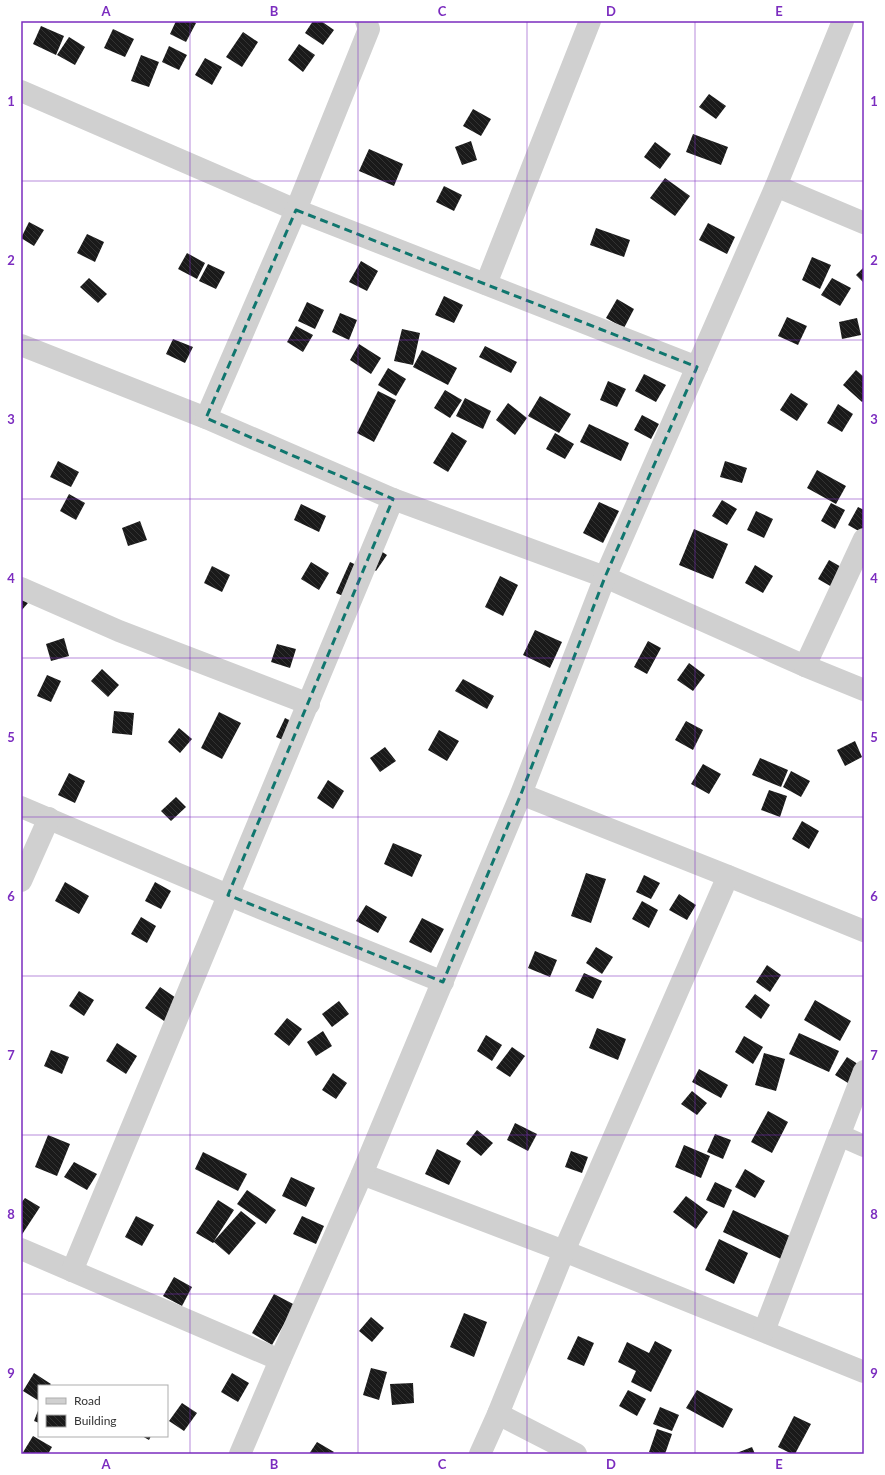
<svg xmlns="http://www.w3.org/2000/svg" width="885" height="1475" font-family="Lato,sans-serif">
  <defs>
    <pattern id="building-back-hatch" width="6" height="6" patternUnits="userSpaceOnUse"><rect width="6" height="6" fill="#1a1a1a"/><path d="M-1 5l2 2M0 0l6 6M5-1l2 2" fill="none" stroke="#333"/></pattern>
  </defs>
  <rect width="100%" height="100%" fill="#fff"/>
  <g fill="url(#building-back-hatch)">
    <polygon points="176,21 192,21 196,23 186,42 170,34"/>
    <polygon points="313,21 321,21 334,30 323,45 305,33"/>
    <polygon points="41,26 64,36 56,55 33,44"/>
    <polygon points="113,29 134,39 125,57 104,48"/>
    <polygon points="243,32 258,42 242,67 226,57"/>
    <polygon points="69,37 85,47 75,65 57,55"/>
    <polygon points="299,44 315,55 303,72 288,60"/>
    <polygon points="169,46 187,55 179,70 162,62"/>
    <polygon points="141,55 159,62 149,87 131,81"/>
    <polygon points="205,58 222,67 212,85 195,75"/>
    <polygon points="709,94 726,106 716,119 699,107"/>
    <polygon points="473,109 491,119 481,136 463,126"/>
    <polygon points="693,134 728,147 721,165 686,152"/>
    <polygon points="471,141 477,160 462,165 455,147"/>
    <polygon points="655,142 671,154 660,169 644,157"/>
    <polygon points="369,149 403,164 394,186 359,171"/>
    <polygon points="665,178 690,196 675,216 650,198"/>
    <polygon points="444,186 462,195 454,211 436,202"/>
    <polygon points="29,222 44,230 34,246 21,238"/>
    <polygon points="708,223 735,237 727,254 699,240"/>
    <polygon points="596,228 630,240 624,257 590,245"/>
    <polygon points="87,234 104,242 95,262 77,253"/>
    <polygon points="187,253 205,263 197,279 178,269"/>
    <polygon points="812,257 831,265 820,289 802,280"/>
    <polygon points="361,261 378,271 367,291 349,282"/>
    <polygon points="208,264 225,272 216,289 199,281"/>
    <polygon points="864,267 864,283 856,275"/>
    <polygon points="89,278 107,294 98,303 80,287"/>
    <polygon points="832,278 851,288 840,306 821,295"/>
    <polygon points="444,296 463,305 454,323 435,315"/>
    <polygon points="617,299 634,309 624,328 606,318"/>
    <polygon points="307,302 324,310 315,329 298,321"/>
    <polygon points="340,313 357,320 349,340 332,332"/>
    <polygon points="787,317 807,326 798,345 778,336"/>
    <polygon points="857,318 861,335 842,339 839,322"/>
    <polygon points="296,326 313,335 303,352 287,342"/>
    <polygon points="402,329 420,333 413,365 394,361"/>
    <polygon points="173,339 193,347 185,363 166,354"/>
    <polygon points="359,344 381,358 371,374 350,360"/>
    <polygon points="485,346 517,362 511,373 479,357"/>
    <polygon points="422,350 457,368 448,385 413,367"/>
    <polygon points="388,368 406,379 396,396 378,385"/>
    <polygon points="856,370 864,377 864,400 862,402 843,385"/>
    <polygon points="644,374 666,385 656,402 635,391"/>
    <polygon points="608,381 626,389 617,407 600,400"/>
    <polygon points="445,390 462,400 450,418 434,408"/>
    <polygon points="378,391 396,400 374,442 357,433"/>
    <polygon points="791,393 808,404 797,421 780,410"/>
    <polygon points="540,396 571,414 559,433 528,416"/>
    <polygon points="465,398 491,411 483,429 456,416"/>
    <polygon points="508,403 527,418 515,435 496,420"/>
    <polygon points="838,404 853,414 842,432 827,423"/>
    <polygon points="642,415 659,424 651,439 634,430"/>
    <polygon points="589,424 629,443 621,461 580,442"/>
    <polygon points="452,432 467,441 448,472 433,463"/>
    <polygon points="555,433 574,444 565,459 546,449"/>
    <polygon points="58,461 79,472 71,487 50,477"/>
    <polygon points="725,461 747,468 742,483 720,477"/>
    <polygon points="817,470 846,486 836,504 807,488"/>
    <polygon points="69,494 85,503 76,520 60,511"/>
    <polygon points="722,500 737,509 727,525 712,516"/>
    <polygon points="599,502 619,511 603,543 583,533"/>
    <polygon points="831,503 845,510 835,529 821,521"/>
    <polygon points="301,504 326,516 319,532 294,520"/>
    <polygon points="858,507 864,510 864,534 848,525"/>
    <polygon points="756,511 773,519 764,538 747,530"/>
    <polygon points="140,521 147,540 128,546 122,528"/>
    <polygon points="694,529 728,544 713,579 679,565"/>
    <polygon points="370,544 387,555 376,571 360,559"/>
    <polygon points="829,560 857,576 846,595 818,579"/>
    <polygon points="311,562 329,573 319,590 301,579"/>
    <polygon points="350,562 371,572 357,602 336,593"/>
    <polygon points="755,565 773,576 763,593 745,583"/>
    <polygon points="212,566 230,575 222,592 204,583"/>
    <polygon points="500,576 518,585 503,616 485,607"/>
    <polygon points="21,598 28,603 21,611"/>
    <polygon points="535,630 562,642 550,668 523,655"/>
    <polygon points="64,638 69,656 51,661 46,644"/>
    <polygon points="648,641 661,648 647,674 634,667"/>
    <polygon points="277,644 296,649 290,668 271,662"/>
    <polygon points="689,663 705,675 693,691 677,680"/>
    <polygon points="102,669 119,685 108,697 91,681"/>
    <polygon points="47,675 61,681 51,702 37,696"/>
    <polygon points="463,679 494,696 487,709 455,691"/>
    <polygon points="114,711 134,713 132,735 112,733"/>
    <polygon points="219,712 241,723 222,759 201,748"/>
    <polygon points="285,718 300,725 292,744 276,737"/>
    <polygon points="686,721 703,730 693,750 675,740"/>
    <polygon points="179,728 192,739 180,753 168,742"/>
    <polygon points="439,730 459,741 447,761 428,750"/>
    <polygon points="855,741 862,757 845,766 837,750"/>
    <polygon points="385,747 396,761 380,772 370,758"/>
    <polygon points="760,758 788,770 781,787 752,775"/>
    <polygon points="703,764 721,774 709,794 691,784"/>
    <polygon points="791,771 810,781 801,797 783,787"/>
    <polygon points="69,773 85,781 75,803 58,795"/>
    <polygon points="328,780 344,791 333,809 317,798"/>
    <polygon points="769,790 787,796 780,817 761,810"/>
    <polygon points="176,797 186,807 171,821 161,811"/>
    <polygon points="802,821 819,831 809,849 792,839"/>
    <polygon points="393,843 422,855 412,877 384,864"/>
    <polygon points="586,873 606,879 591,923 571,916"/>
    <polygon points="644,875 660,883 651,899 636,892"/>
    <polygon points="65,882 89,896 79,914 55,901"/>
    <polygon points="155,882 171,891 161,909 145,901"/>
    <polygon points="679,894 696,905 687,920 669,910"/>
    <polygon points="642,901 658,910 649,928 632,919"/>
    <polygon points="366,905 387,917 378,933 356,921"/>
    <polygon points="141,917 156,926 147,943 131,934"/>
    <polygon points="422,918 444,929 431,953 409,942"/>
    <polygon points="596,947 613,957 602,974 586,963"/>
    <polygon points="535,951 557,960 550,977 528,968"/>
    <polygon points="767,965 781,975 770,992 756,982"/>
    <polygon points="584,973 602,981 593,999 575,991"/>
    <polygon points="160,987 182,1002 167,1023 145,1008"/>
    <polygon points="79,991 94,1000 84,1016 69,1006"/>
    <polygon points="755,994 770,1005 761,1019 745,1007"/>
    <polygon points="815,1000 851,1021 840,1041 804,1020"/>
    <polygon points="339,1001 349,1014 332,1027 322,1014"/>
    <polygon points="287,1018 302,1029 289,1046 274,1034"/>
    <polygon points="597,1028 626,1039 618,1060 589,1048"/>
    <polygon points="323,1031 332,1046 316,1056 307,1042"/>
    <polygon points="799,1033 839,1051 829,1072 789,1054"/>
    <polygon points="486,1035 502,1045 492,1061 477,1051"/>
    <polygon points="744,1036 763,1047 753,1064 735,1052"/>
    <polygon points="117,1043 137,1056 126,1074 106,1061"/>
    <polygon points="512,1047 525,1056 510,1077 496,1068"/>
    <polygon points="51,1050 69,1057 62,1074 44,1066"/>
    <polygon points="764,1053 785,1059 776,1091 755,1085"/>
    <polygon points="847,1057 864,1068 861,1091 835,1075"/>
    <polygon points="699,1069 728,1085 721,1098 692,1082"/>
    <polygon points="333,1073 347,1083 336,1099 322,1090"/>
    <polygon points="692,1091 707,1103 697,1115 681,1104"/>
    <polygon points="768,1111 788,1122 772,1153 751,1142"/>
    <polygon points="515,1123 537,1134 528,1151 507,1140"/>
    <polygon points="477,1130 493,1143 481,1156 466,1144"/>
    <polygon points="715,1134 731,1140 723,1159 707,1152"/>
    <polygon points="48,1135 70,1144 57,1176 35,1167"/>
    <polygon points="684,1145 710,1156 701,1178 675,1167"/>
    <polygon points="437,1149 461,1161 449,1185 425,1174"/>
    <polygon points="571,1151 588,1157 582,1173 565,1167"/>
    <polygon points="203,1152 247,1174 238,1191 195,1169"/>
    <polygon points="74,1162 97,1174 87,1190 64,1177"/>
    <polygon points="745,1169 765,1181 755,1198 735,1187"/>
    <polygon points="291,1177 315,1188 306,1207 282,1196"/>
    <polygon points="715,1182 732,1190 724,1208 706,1200"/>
    <polygon points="247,1190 276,1210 266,1224 237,1204"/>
    <polygon points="686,1196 708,1212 696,1229 673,1212"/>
    <polygon points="25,1198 40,1207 21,1236 21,1203"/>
    <polygon points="218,1200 234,1210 214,1241 241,1211 256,1223 229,1255 214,1242 213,1243 196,1233"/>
    <polygon points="733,1210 792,1237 781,1259 723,1232"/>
    <polygon points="136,1216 154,1225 142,1246 125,1237"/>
    <polygon points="302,1216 324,1226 316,1244 293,1234"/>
    <polygon points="719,1239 748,1253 734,1284 705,1270"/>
    <polygon points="174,1277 192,1287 182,1306 163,1296"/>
    <polygon points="274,1294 295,1305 272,1345 252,1333"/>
    <polygon points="464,1313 487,1322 474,1357 450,1347"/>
    <polygon points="371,1317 384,1328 372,1342 359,1331"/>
    <polygon points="578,1336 594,1343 584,1366 567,1359"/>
    <polygon points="655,1341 672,1350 651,1392 631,1382 636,1371 618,1362 627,1342 649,1353"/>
    <polygon points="371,1368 387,1372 379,1400 363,1395"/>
    <polygon points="34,1373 51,1384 49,1386 39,1386 39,1401 23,1391"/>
    <polygon points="232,1373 249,1383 238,1402 221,1392"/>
    <polygon points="413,1383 414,1403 392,1405 390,1384"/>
    <polygon points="628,1390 646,1399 637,1416 619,1406"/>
    <polygon points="697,1390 733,1409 723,1428 686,1408"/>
    <polygon points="182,1403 197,1413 184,1431 169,1421"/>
    <polygon points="660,1407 679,1415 672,1431 653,1424"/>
    <polygon points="39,1408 39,1423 34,1421"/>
    <polygon points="794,1416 811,1424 795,1454 792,1454 778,1447"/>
    <polygon points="657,1429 672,1434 665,1454 656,1454 649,1452"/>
    <polygon points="33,1436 52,1447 48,1454 22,1454"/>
    <polygon points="142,1436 151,1436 149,1440"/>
    <polygon points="317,1442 334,1452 332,1454 309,1454"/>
    <polygon points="752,1447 755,1454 734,1454"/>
  </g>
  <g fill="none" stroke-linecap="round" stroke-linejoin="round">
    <g stroke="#d0d0d0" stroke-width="22">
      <polyline points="21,91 296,210 697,367"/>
      <polyline points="776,186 864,223"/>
      <polyline points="486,284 590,21"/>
      <polyline points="21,345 206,418 393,499 605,577 805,666 864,690"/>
      <polyline points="206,418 296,210 369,29 366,21"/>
      <polyline points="21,588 119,631 309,704"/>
      <polyline points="805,666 864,539"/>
      <polyline points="521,794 728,876 864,931"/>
      <polyline points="21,807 228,895 443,982"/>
      <polyline points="21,881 49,818"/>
      <polyline points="839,1135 864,1146"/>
      <polyline points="362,1174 564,1251 864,1372"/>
      <polyline points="21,1249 280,1360"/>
      <polyline points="72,1271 393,499"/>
      <polyline points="764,1331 864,1071"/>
      <polyline points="498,1414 576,1454"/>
      <polyline points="240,1454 280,1360 362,1174 521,794 605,577 776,186 843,21"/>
      <polyline points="480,1454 498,1414 564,1251 728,876"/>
    </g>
  </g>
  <path fill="none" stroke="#0f766e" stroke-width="3" stroke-dasharray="8 5" stroke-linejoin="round" d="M296,210L697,367L605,577L521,794L443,982L228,895L393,499L206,418Z"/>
  <path fill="none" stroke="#7b2cbf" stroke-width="1" stroke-opacity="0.55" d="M190,21V1454M358,21V1454M527,21V1454M695,21V1454M21,181H864M21,340H864M21,499H864M21,658H864M21,817H864M21,976H864M21,1135H864M21,1294H864"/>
  <rect width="885" height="1475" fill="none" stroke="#ffffff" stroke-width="44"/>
  <rect x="38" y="1385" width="130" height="52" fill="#ffffff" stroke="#adadad"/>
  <rect x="46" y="1398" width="20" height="6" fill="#d0d0d0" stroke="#adadad"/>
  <text x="74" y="1405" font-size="12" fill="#333333">Road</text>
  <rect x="46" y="1415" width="20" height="12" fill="url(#building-back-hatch)" stroke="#adadad"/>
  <text x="74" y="1425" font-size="12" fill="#333333">Building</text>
  <rect x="22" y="22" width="841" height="1431" fill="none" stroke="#7b2cbf" stroke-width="1.5"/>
  <g font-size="13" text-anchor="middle" font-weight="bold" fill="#7b2cbf">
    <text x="106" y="16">A</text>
    <text x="274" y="16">B</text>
    <text x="442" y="16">C</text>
    <text x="611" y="16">D</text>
    <text x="779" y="16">E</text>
    <text x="11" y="106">1</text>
    <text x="874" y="106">1</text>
    <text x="11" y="265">2</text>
    <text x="874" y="265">2</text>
    <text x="11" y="424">3</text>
    <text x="874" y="424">3</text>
    <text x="11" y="583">4</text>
    <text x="874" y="583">4</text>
    <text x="11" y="742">5</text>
    <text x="874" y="742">5</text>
    <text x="11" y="901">6</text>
    <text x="874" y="901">6</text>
    <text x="11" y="1060">7</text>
    <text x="874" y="1060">7</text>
    <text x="11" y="1219">8</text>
    <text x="874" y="1219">8</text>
    <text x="11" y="1378">9</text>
    <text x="874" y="1378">9</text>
    <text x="106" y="1469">A</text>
    <text x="274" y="1469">B</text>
    <text x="442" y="1469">C</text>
    <text x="611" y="1469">D</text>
    <text x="779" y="1469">E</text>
  </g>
</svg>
